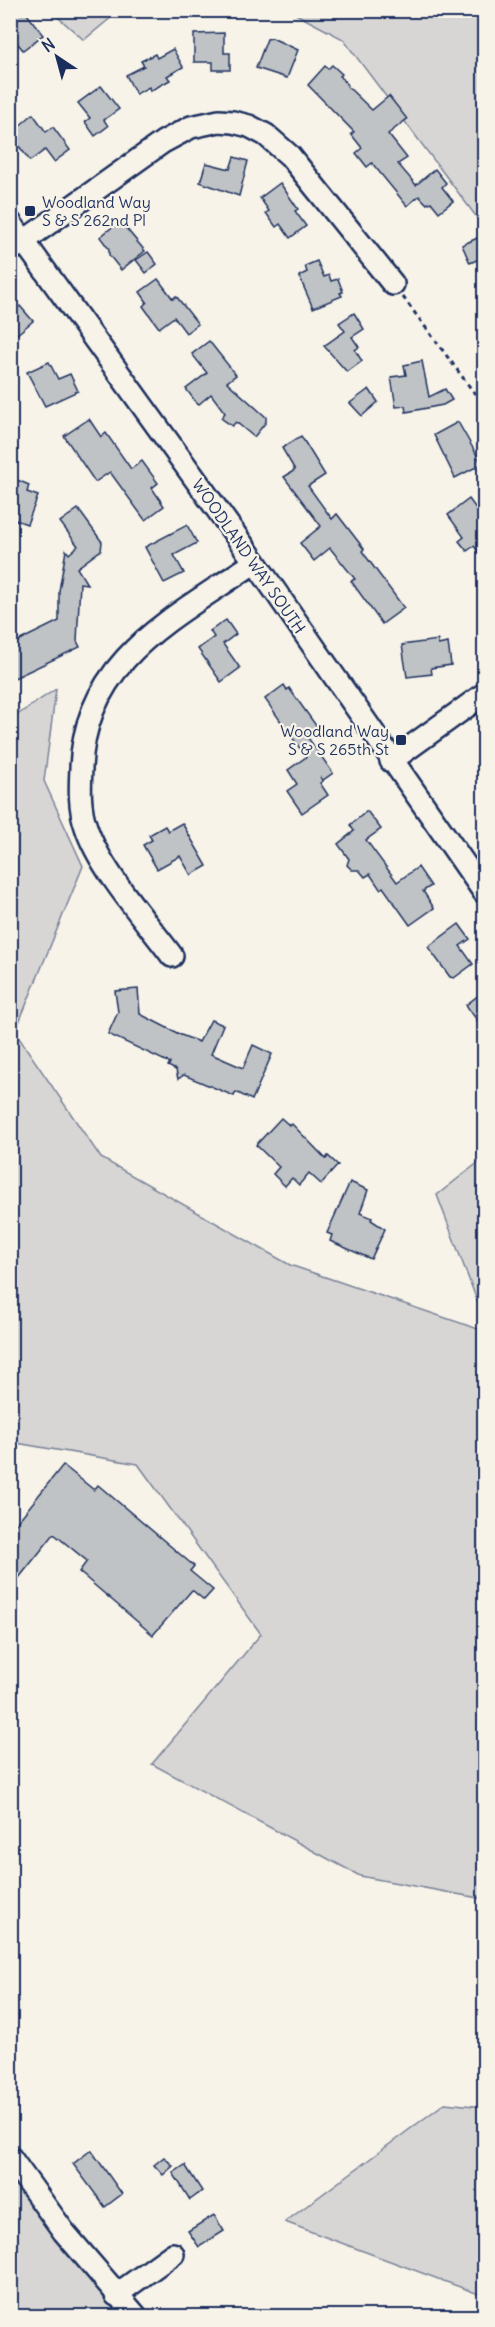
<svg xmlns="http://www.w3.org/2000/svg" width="495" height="2327" font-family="Delius,sans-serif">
  <rect width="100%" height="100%" fill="#f7f3e8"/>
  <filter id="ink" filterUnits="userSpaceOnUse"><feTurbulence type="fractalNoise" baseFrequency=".0167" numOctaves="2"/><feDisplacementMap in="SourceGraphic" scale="12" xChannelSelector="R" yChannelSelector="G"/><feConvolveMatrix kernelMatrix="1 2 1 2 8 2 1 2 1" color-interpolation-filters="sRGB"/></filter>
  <g filter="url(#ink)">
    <g fill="#d7d6d4" stroke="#798299" stroke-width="1.5">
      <polygon points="51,11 119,11 84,40"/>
      <polygon points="290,11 484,11 484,227 343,39"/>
      <polygon points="56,689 44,781 83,866 15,1032 101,1158 290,1265 484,1331 484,1899 360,1876 152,1764 261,1634 138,1464 11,1442 11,719"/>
      <polygon points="484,1158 484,1319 437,1195"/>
      <polygon points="445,2103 484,2107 484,2296 285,2222"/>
      <polygon points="10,2157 136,2316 11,2316"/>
    </g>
    <g fill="#c0c3c5" stroke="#1b2f5e" stroke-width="1.5">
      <polygon points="10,10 24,10 43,35 23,50 10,34"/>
      <polygon points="224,33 224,53 230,53 230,70 213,70 213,62 194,62 194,34"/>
      <polygon points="272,38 298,50 287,78 256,68 267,39"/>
      <polygon points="173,49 183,67 167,76 170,80 150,91 149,87 136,94 126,75 144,66 141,61 155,54 157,58"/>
      <polygon points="332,65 342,74 340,76 348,85 347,86 372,110 389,96 407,119 388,134 407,158 398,164 416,185 435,169 446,183 442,187 453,201 439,212 431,202 427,204 419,196 407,206 372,163 367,167 356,153 362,148 351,134 354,132 308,85 325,66 328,69"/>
      <polygon points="101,86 119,109 104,120 108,126 95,136 85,122 90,118 78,103"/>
      <polygon points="33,114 46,132 53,127 70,150 54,162 45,150 30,161 10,134"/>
      <polygon points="234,157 248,161 239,196 200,182 206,163 230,169"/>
      <polygon points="280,183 298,209 295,211 306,226 290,238 280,224 276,227 266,213 269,211 260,198"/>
      <polygon points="120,221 145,251 121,270 109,255 109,249 100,237"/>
      <polygon points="484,235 484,257 470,263 462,245"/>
      <polygon points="148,252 157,264 146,273 136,260"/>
      <polygon points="317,261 324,277 329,275 331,281 338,279 343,292 340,293 342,296 313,308 299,276 307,272 305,266"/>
      <polygon points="158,279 173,299 176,296 198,324 186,333 174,317 159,328 143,306 147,302 140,292"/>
      <polygon points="20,306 33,321 10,340 10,314"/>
      <polygon points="354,313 364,329 352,337 359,347 355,350 362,361 347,372 324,346 345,331 339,323"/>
      <polygon points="209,341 236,375 227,382 266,417 266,422 254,437 236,422 232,426 221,418 225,413 211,394 198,405 186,389 207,373 192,354"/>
      <polygon points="422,361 429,397 445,389 452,400 443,405 406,412 405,406 396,407 391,377 406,375 404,365"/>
      <polygon points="49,362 58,379 70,374 78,391 45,406 27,372"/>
      <polygon points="369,389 378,402 362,416 350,403"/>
      <polygon points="89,419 101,437 106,433 131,469 142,461 158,483 152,488 164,506 145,520 110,472 95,482 64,436"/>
      <polygon points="458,422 482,464 455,478 434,435"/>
      <polygon points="301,436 325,475 308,486 332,519 337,514 364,549 362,551 404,608 382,624 351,581 355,579 330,548 314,561 300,543 321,526 284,477 295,470 282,448"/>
      <polygon points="10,477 29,485 27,492 38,496 27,524 10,518"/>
      <polygon points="469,499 477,510 484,504 484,560 474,546 467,551 459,541 464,537 448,515"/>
      <polygon points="78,509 102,542 101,550 77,568 87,584 80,583 77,641 80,647 10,680 10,645 59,621 59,591 66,550 69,554 78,546 60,522"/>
      <polygon points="187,525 197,543 174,555 184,573 164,583 145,547"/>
      <polygon points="226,620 236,634 223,644 240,668 221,682 198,649 214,637 210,631"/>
      <polygon points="438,640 438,645 448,643 451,665 431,668 432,674 407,677 402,645"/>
      <polygon points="284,685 287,690 289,688 317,727 306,735 333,773 323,780 320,777 323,781 320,783 328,795 302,813 287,791 297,784 288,770 306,757 265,699"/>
      <polygon points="367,811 381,829 366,840 397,882 418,867 431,886 423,891 434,908 410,925 383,887 380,889 370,874 365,877 359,870 352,870 347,865 349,859 338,844 354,831 350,825"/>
      <polygon points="182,823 207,866 191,875 180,856 157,869 143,845 152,840 149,835 165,826 168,831"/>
      <polygon points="459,924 470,939 460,946 473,964 454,978 450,977 428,947"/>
      <polygon points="138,989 140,1014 181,1035 199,1042 211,1020 223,1025 211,1054 243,1068 253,1045 272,1054 252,1100 236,1092 234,1096 184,1075 178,1079 176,1070 168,1066 170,1063 108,1034 118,1012 115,991"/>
      <polygon points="484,991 484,1030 466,1005"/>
      <polygon points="281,1118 290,1126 292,1124 326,1159 328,1156 338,1165 321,1184 309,1173 299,1185 292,1178 285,1186 273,1174 279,1167 256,1145"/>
      <polygon points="350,1182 368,1190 360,1213 372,1218 371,1220 385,1229 371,1259 330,1241 332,1235 327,1233"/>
      <polygon points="63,1465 94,1490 98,1485 194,1566 190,1571 213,1590 204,1600 192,1590 153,1635 79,1572 87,1561 54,1534 10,1589 10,1531"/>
      <polygon points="91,2150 122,2194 105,2207 73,2164"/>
      <polygon points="164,2157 173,2166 163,2175 154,2165"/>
      <polygon points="185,2165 202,2191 190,2200 173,2173"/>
      <polygon points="214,2215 224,2231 199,2247 188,2231"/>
    </g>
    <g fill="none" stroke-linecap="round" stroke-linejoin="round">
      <g stroke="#1b2f5e" stroke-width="26">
        <g id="minor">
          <polyline points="10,222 255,562 484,892"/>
          <polyline points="10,251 163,142 191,127 219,121 233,122 249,126 266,135 290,156 393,284"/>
          <polyline points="391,761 484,694"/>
          <path d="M172,956C146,921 99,868 86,827C79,808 80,788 81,768C85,658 175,618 255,562"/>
          <polyline points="10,2157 64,2232 136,2316"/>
          <polyline points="116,2295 173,2254"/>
        </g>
      </g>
      <polyline stroke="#1b2f5e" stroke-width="3" stroke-dasharray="4.5 4.5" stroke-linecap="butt" points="403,297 484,406"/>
      <use href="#minor" stroke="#f7f3e8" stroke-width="21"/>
    </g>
  </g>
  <g fill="#1b2f5e" stroke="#f7f3e8" stroke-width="2">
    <rect x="24" y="205" width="12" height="12" rx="3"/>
    <rect x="395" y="734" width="12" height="12" rx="3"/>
  </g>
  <g text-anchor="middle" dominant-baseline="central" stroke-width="4.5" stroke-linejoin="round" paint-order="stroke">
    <g font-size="16" fill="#1b2f5e" stroke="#f7f3e8" text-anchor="start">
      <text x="42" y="202">Woodland Way<tspan x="42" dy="18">S &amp; S 262nd Pl</tspan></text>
      <text x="389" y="731" text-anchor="end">Woodland Way<tspan x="389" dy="18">S &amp; S 265th St</tspan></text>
    </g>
    <g font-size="16" fill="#1b2f5e" stroke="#f7f3e8">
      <text transform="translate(249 556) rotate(55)">WOODLAND WAY SOUTH</text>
    </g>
  </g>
  <rect width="495" height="2327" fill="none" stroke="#f7f3e8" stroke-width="36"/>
  <rect x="18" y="18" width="459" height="2291" fill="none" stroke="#1b2f5e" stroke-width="2" filter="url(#ink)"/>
  <g transform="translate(57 57) rotate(324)" stroke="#f7f3e8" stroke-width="4.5" paint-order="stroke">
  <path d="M0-4.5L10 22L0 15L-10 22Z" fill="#1b2f5e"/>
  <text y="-9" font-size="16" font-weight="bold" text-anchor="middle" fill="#1b2f5e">N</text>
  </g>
</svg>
